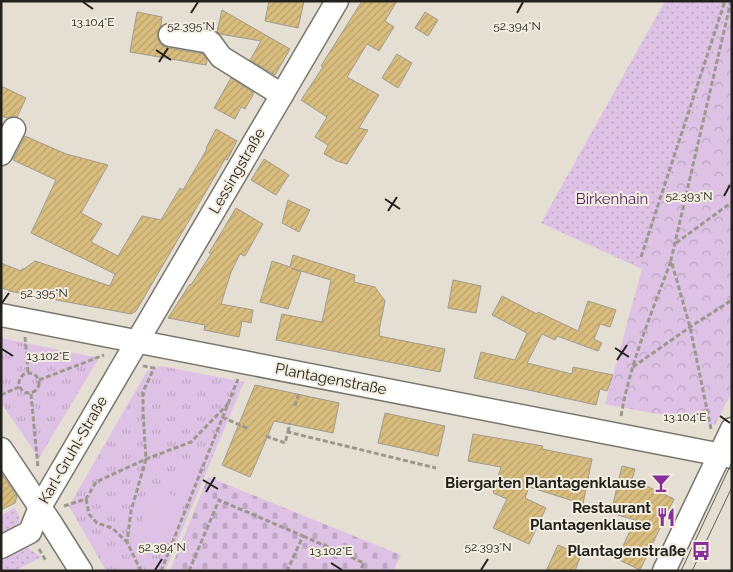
<svg xmlns="http://www.w3.org/2000/svg" width="733" height="572" font-family="Raleway,sans-serif">
  <defs>
    <pattern id="grass-dots" width="8" height="8" patternUnits="userSpaceOnUse" patternTransform="scale(1.25)"><rect width="8" height="8" fill="#dec2e5"/><path d="M2 2h.1M6 6h.1" fill="none" stroke="#bea6c4" stroke-width="1.8" stroke-linecap="round"/></pattern>
    <pattern id="forest-crowns" width="20" height="18" patternUnits="userSpaceOnUse" patternTransform="scale(1.25)"><rect width="20" height="18" fill="#dec2e5"/><path d="M2 6a3 3 0 1 1 6 0M12 15a3 3 0 1 1 6 0" fill="none" stroke="#bea6c4"/></pattern>
    <pattern id="cemetery-stones" width="16" height="16" patternUnits="userSpaceOnUse" patternTransform="scale(1.25)"><rect width="16" height="16" fill="#dec2e5"/><path d="M2 7V4a2 2 0 0 1 4 0v3zM10 15v-3a2 2 0 0 1 4 0v3z" fill="#bea6c4"/></pattern>
    <pattern id="park-tufts" width="24" height="20" patternUnits="userSpaceOnUse" patternTransform="scale(1.25)"><rect width="24" height="20" fill="#dec2e5"/><path d="M3 7l-1-3M5 7V3M7 7l1-3M15 17l-1-3M17 17v-4M19 17l1-3" fill="none" stroke="#bea6c4"/></pattern>
    <pattern id="building-hatch" width="6" height="6" patternUnits="userSpaceOnUse" patternTransform="scale(1.25)"><rect width="6" height="6" fill="#d9bd7e"/><path d="M-1 1l2-2M0 6l6-6M5 7l2-2" fill="none" stroke="#baa26c"/></pattern>
  </defs>
  <rect width="100%" height="100%" fill="#e5dfd3"/>
  <g fill="url(#grass-dots)">
    <polygon points="665,1 731,1 642,269 541,223"/>
    <polygon points="15,508 20,518 16,529 1,536 1,515"/>
    <polygon points="22,544 41,557 15,571 1,571 1,555"/>
  </g>
  <polygon fill="url(#forest-crowns)" points="731,1 732,392 715,425 605,404 642,269"/>
  <polygon fill="url(#cemetery-stones)" points="208,477 401,555 393,571 170,571"/>
  <g fill="url(#park-tufts)">
    <polygon points="1,338 99,358 39,458 1,403"/>
    <polygon points="161,366 244,382 165,571 106,571 69,506 147,371"/>
  </g>
  <g fill="#dec2e5">
    <polygon points="193,449 204,454 191,487 180,482"/>
    <polygon points="156,488 185,500 163,555 133,543"/>
  </g>
  <g fill="url(#building-hatch)" stroke="#a19c90">
    <polygon points="269,1 304,1 298,28 265,21"/>
    <polygon points="362,1 397,1 385,21 394,27 379,51 367,44 347,77 379,95 359,128 368,130 347,164 337,161 324,154 328,145 315,137 327,117 301,100 323,67 321,66"/>
    <polygon points="222,10 290,49 275,75 250,60 261,41 220,34 217,32"/>
    <polygon points="137,12 162,17 161,26 157,33 158,39 161,45 168,48 203,54 207,60 206,65 130,52"/>
    <polygon points="425,12 438,20 428,36 415,28"/>
    <polygon points="397,54 412,63 398,88 382,78"/>
    <polygon points="231,78 254,93 245,109 241,107 235,119 214,108"/>
    <polygon points="1,86 26,98 17,117 13,116 7,118 1,116"/>
    <polygon points="216,129 237,141 227,160 225,159 136,311 131,314 9,291 9,290 1,288 1,263 21,271 22,269 24,269 35,261 110,286 115,274 31,233 56,180 13,160 25,136 66,154 108,165 81,213 102,224 91,242 118,256 142,216 161,220 180,188 183,190 207,149 206,148"/>
    <polygon points="264,159 289,175 276,195 251,180"/>
    <polygon points="288,200 310,210 299,232 282,223"/>
    <polygon points="236,208 263,224 245,256 240,254 231,272 221,304 253,310 251,323 242,321 239,337 204,330 205,325 168,318 190,284 191,285 211,254 209,253"/>
    <polygon points="293,255 355,275 354,282 375,287 385,301 379,331 380,331 379,336 445,349 440,372 276,340 282,314 322,322 331,280 291,268 301,272 288,309 260,302 272,261 290,267"/>
    <polygon points="453,280 481,286 476,313 448,308"/>
    <polygon points="502,296 537,314 538,312 578,331 588,301 616,310 610,327 600,324 594,339 602,343 598,351 557,336 555,340 542,334 527,363 572,374 573,367 613,375 607,391 600,389 596,405 474,378 481,352 515,360 527,333 492,315"/>
    <polygon points="255,385 339,403 333,433 274,421 250,477 222,465"/>
    <polygon points="385,413 445,426 438,456 378,443"/>
    <polygon points="473,434 543,446 542,449 592,459 583,504 529,487 525,498 546,508 529,544 493,528 507,499 493,493 501,467 468,461"/>
    <polygon points="622,466 635,469 632,479 674,499 640,570 617,559 635,520 611,513"/>
    <polygon points="1,473 17,496 15,503 1,510"/>
    <polygon points="558,545 581,555 575,571 546,571"/>
  </g>
  <g fill="none" stroke-linecap="round" stroke-linejoin="round">
    <g stroke="#7b766b" stroke-width="25">
      <g id="minor">
        <polyline points="170,35 210,42 221,57 282,95"/>
        <polyline points="1,154 14,129"/>
        <polyline points="1,315 732,457"/>
        <polyline points="1,449 52,525 81,571"/>
        <polyline points="1,547 30,532 40,507 337,1"/>
        <polyline points="664,571 732,429"/>
      </g>
    </g>
    <g stroke="#9c988e" stroke-width="3" stroke-dasharray="5 2.5" stroke-linecap="butt">
      <polyline points="676,243 732,202"/>
      <polyline points="641,257 725,1"/>
      <polyline points="25,337 28,373"/>
      <polyline points="633,367 690,327 732,300"/>
      <circle cx="29" cy="383" r="10"/>
      <polyline points="39,380 104,355"/>
      <polyline points="31,394 38,468"/>
      <polyline points="1,395 19,387"/>
      <polyline points="295,406 299,392"/>
      <path d="M621,416C630,363 652,312 671,261"/>
      <polyline points="222,417 249,429"/>
      <polyline points="711,429 690,327 671,260 731,1"/>
      <polyline points="288,432 290,423"/>
      <polyline points="266,436 285,443 288,432 436,468"/>
      <polyline points="86,499 89,514 97,523 112,528 127,542"/>
      <polyline points="64,506 86,499 96,482 146,459 191,442 228,404"/>
      <polyline points="303,536 364,563 360,571"/>
      <polyline points="39,549 46,561"/>
      <polyline points="141,571 127,542 131,511 146,459 143,412 143,392 154,368 143,366"/>
      <polyline points="161,571 238,379"/>
      <polyline points="189,571 219,500 303,536 287,571"/>
    </g>
    <use href="#minor" stroke="#fff" stroke-width="22"/>
    <g stroke="#636059" stroke-width="1">
      <polyline points="681,571 732,462"/>
      <polyline points="692,571 732,487"/>
      <polyline points="731,571 732,568"/>
    </g>
  </g>
  <path fill="none" stroke="#23211c" stroke-width="2" d="M83,2L93,9M191,13L198,2M517,13L523,2M156,50L171,60M159,62L168,48M724,196L730,185M385,199L400,209M388,211L397,197M2,303L9,293M615,348L629,357M2,349L13,356M617,360L627,345M720,416L730,423M203,480L218,489M206,492L215,477M331,563L342,570M155,570L162,559M481,570L488,559"/>
  <defs>
    <g id="bar-bare" transform="scale(1.5)"><path d="M-6-5H6L.8 .8V4.5H3.5V6h-7V4.5H-.8V.8Z" fill="#882f9b" stroke="#f2ede0" stroke-width="2.5" paint-order="stroke"/></g>
    <g id="restaurant-bare" transform="scale(1.5)"><path d="M-5-6h1v4h1v-4h1v4h1v-4h1v5L-1.5 .5V6h-2V.5L-5-1ZM5-6V6H3V1.5H1.5Q1.5-4 5-6Z" fill="#882f9b" stroke="#f2ede0" stroke-width="2.5" paint-order="stroke"/></g>
    <g id="bus-bare" transform="scale(1.5)"><path d="M-5-6H5V4H4V6H2V4H-2V6H-4V4H-5ZM-3.5-4V0h7V-4ZM-3.5 1.2v1.5H-2V1.2ZM2 1.2v1.5H3.5V1.2Z" fill="#882f9b" stroke="#f2ede0" stroke-width="2.5" paint-order="stroke"/></g>
  </defs>
  <g fill-rule="evenodd">
    <use href="#bar-bare" x="661" y="483"/>
    <use href="#restaurant-bare" x="666" y="517"/>
    <use href="#bus-bare" x="701" y="551"/>
  </g>
  <g text-anchor="middle" dominant-baseline="central" stroke-width="4" stroke-linejoin="round" paint-order="stroke">
    <g font-size="15" fill="#23211c" stroke="#f2ede0">
      <text transform="translate(237 171) rotate(-60)">Lessingstraße</text>
      <text transform="translate(331 379) rotate(11)">Plantagenstraße</text>
      <text transform="translate(73 450) rotate(-60)">Karl-Gruhl-Straße</text>
    </g>
    <g font-size="15" fill="#511d5d" stroke="#f2ede0">
      <text x="612" y="199">Birkenhain</text>
    </g>
    <g font-size="15" font-weight="bold" fill="#23211c" stroke="#f2ede0" text-anchor="end">
      <text x="646" y="483">Biergarten Plantagenklause</text>
      <text x="651" y="508">Restaurant<tspan x="651" dy="17">Plantagenklause</tspan></text>
      <text x="686" y="551">Plantagenstraße</text>
    </g>
  </g>
  <g font-size="12" text-anchor="middle" fill="#23211c" stroke="#f2ede0" stroke-width="4" stroke-linejoin="round" paint-order="stroke">
    <text x="93" y="26">13.104°E</text>
    <text x="191" y="30">52.395°N</text>
    <text x="517" y="30">52.394°N</text>
    <text x="689" y="200">52.393°N</text>
    <text x="44" y="297">52.395°N</text>
    <text x="48" y="360">13.102°E</text>
    <text x="685" y="421">13.104°E</text>
    <text x="162" y="551">52.394°N</text>
    <text x="488" y="551">52.393°N</text>
    <text x="331" y="555">13.102°E</text>
  </g>
  <rect width="733" height="572" fill="none" stroke="#23211c" stroke-width="5"/>
</svg>
